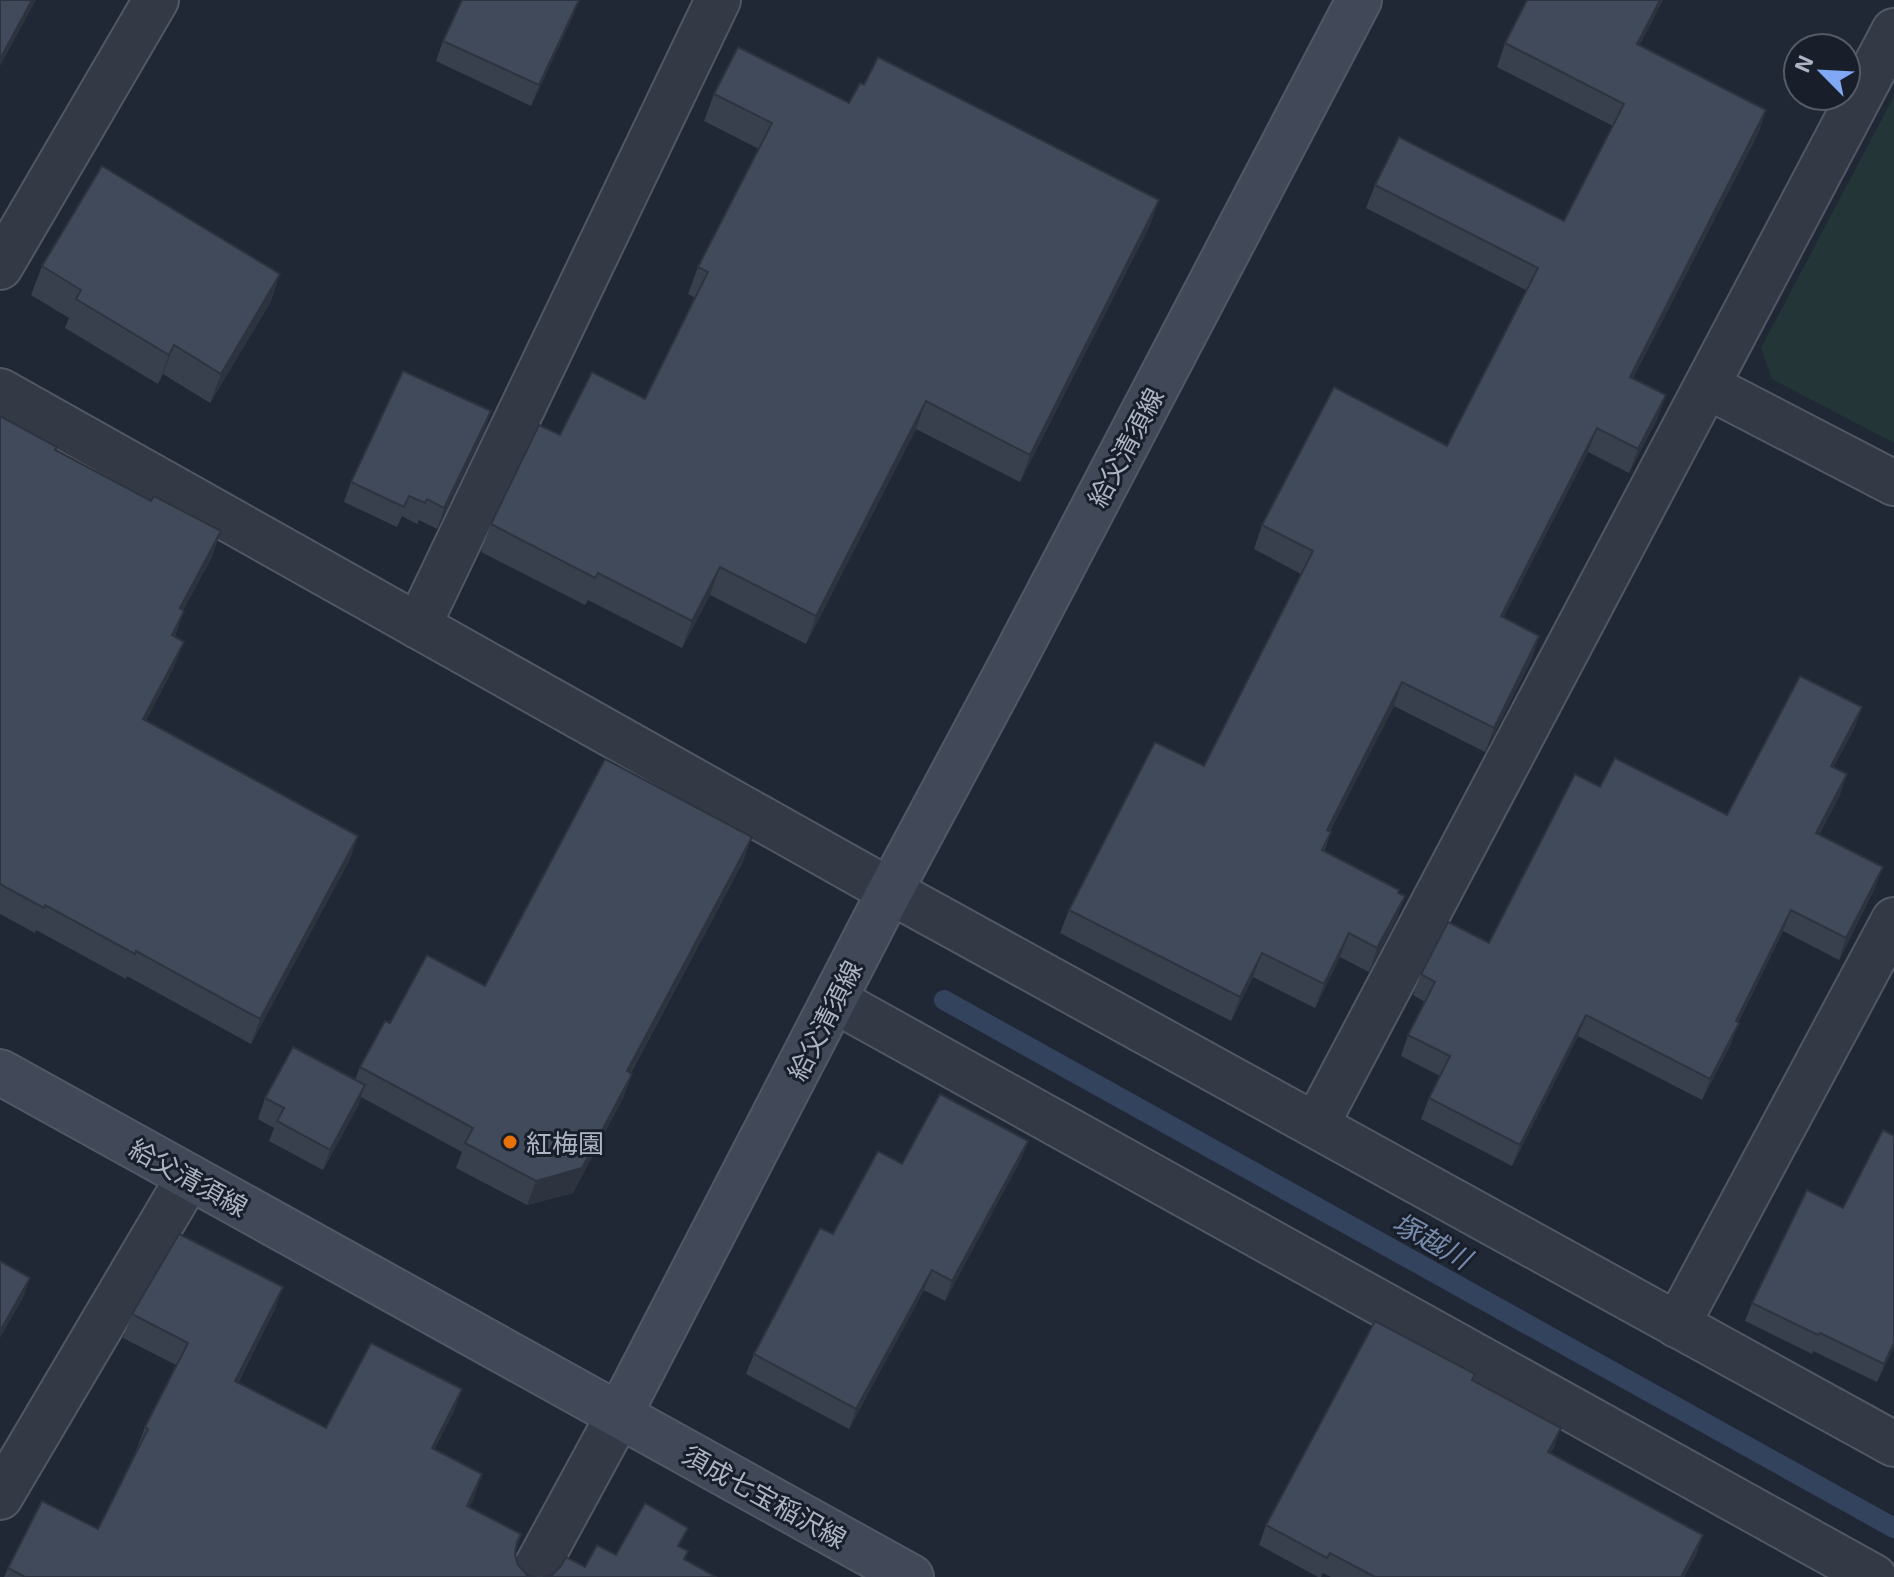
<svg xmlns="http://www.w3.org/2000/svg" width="1894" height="1577" font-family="'Exo 2','Noto Sans JP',sans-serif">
  <rect width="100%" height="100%" fill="#202835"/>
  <polygon fill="#233537" points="1894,96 1894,443 1772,379 1761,348"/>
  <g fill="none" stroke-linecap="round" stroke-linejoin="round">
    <polyline stroke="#34435d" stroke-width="20" points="944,1000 1894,1528"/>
    <g stroke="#515764" stroke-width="48">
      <g id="minor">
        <polyline points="0,267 156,0"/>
        <polyline points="1707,386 1894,483"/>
        <polyline points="0,391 890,891 1894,1444"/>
        <polyline points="418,626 718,0"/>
        <polyline points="834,1000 1874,1577"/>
        <polyline points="1316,1125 1894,31"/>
        <polyline points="1677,1325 1894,920"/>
        <polyline points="0,1497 189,1177"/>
        <polyline points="531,1577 619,1415"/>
      </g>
    </g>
    <g stroke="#515764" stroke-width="48">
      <g id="secondary">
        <polyline points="0,1072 911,1577"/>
        <polyline points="619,1415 890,891 1011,665 1359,0"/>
      </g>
    </g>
    <use href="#minor" stroke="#333a46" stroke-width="44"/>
    <use href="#secondary" stroke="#414959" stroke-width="44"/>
  </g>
  <g fill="#38404d">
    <polygon points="579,0 573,16 531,106 436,61 443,41"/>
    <polygon points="1505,43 1640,46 1766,110 1758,134 1633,378 1666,395 1657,419 1629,473 1588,452 1503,618 1539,636 1531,660 1485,752 1394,706 1330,831 1331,832 1324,852 1398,893 1396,920 1369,972 1340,957 1315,1008 1253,977 1231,1021 1060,933 1069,910 1204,766 1301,574 1254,549 1262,525 1447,446 1526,290 1366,208 1375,185 1564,221 1613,126 1497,67"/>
    <polygon points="714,94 849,103 1159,200 1149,227 1020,482 916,429 806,644 710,595 682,648 588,600 585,605 481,552 491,524 560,435 645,399 695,298 688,294 698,267 759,149 704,121"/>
    <polygon points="42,266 280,274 270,303 210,403 163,374 158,384 65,328 69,318 31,295"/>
    <polygon points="491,411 484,431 437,529 419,520 417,524 402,516 397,527 344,502 351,482"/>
    <polygon points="0,416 55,450 212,557 183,610 175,637 174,667 146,720 358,836 349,861 251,1044 127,976 126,979 36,930 35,933 0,914"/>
    <polygon points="1862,707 1854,729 1833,767 1840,795 1819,835 1875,888 1839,960 1783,931 1738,1023 1731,1044 1702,1100 1578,1036 1512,1166 1421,1119 1429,1098 1440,1076 1401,1056 1408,1035 1425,1002 1413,995 1421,974 1489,943 1600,787 1727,815"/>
    <polygon points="743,862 631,1073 632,1074 623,1098 573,1193 527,1205 456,1168 462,1152 361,1097 358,1106 323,1170 269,1141 274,1128 258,1119 265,1098 355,1080 360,1067 390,1023 485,986"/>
    <polygon points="1894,1136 1894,1347 1877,1382 1813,1351 1812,1354 1745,1321 1752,1303 1843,1208"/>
    <polygon points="1028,1141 1020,1161 945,1301 924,1290 849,1429 746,1374 754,1354 833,1234 902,1164"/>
    <polygon points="283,1287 274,1311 238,1383 326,1428 462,1389 453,1413 434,1450 474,1498 469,1507 521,1534 515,1554 518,1565 527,1575 536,1577 4,1577 8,1568 98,1529 136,1451 145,1427 176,1365 123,1338 132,1314"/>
    <polygon points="1475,1374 1473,1381 1554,1447 1550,1454 1703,1535 1696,1555 1684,1577 1331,1577 1323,1573 1321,1577 1318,1577 1259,1545 1266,1525"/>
  </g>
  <g fill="#2e343f">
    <polygon points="32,0 36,0 0,66 0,59"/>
    <polygon points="579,0 573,16 531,106 539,85"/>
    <polygon points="1660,0 1663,0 1628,68 1637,44"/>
    <polygon points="1766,110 1758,134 1621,401 1630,377"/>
    <polygon points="1159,200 1149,227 1020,482 1030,455"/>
    <polygon points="280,274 270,303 210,403 221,374"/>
    <polygon points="174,345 163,374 158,384 169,355"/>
    <polygon points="1666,395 1657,419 1629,473 1638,449"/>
    <polygon points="926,401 916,429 806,644 816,616"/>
    <polygon points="491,411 484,431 437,529 444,508"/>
    <polygon points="1597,428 1588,452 1492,640 1501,616"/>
    <polygon points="221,531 212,557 171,633 180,608"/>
    <polygon points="720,567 710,595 682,648 692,621"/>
    <polygon points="184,611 175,636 163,661 172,635"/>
    <polygon points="1539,636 1531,660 1485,752 1494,728"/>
    <polygon points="184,642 174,667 134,744 143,719"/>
    <polygon points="1402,682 1394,706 1319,853 1327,830"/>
    <polygon points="1862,707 1854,729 1823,787 1831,766"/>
    <polygon points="1847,774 1840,795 1809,854 1816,833"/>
    <polygon points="358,836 349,861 251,1044 260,1019"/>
    <polygon points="752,837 743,862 618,1096 627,1071"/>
    <polygon points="1883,867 1875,888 1839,960 1846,938"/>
    <polygon points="1405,896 1396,920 1369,972 1377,948"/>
    <polygon points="1791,910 1783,931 1728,1042 1736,1021"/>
    <polygon points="1349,933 1340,957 1315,1008 1324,984"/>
    <polygon points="1262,953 1253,977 1231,1021 1240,997"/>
    <polygon points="1586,1015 1578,1036 1512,1166 1520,1145"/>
    <polygon points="1739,1023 1731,1044 1702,1100 1710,1079"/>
    <polygon points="632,1074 623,1098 573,1193 527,1205 536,1181"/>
    <polygon points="365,1085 358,1106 323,1170 330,1150"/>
    <polygon points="1028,1141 1020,1161 945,1301 952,1281"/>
    <polygon points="932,1270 924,1290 849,1429 856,1409"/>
    <polygon points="30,1278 23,1298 0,1338 0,1331"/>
    <polygon points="283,1287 274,1311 226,1405 235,1381"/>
    <polygon points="1894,1343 1894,1347 1877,1382 1884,1364"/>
    <polygon points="462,1389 453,1413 423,1472 432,1448"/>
    <polygon points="1561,1428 1554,1447 1540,1472 1548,1452"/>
    <polygon points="482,1474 474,1498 458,1530 467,1506"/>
    <polygon points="1703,1535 1696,1555 1684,1577 1681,1577"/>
  </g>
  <g fill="#414a5a" stroke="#2e343f" stroke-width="2">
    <polygon points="0,0 32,0 0,59"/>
    <polygon points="462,0 579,0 539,85 443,41"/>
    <polygon points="1527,0 1660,0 1637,44 1766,110 1630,377 1666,395 1638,449 1597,428 1501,616 1539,636 1494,728 1402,682 1327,830 1331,832 1322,850 1399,890 1398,893 1405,896 1377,948 1349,933 1324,984 1262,953 1240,997 1069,910 1155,742 1204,766 1313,551 1262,525 1334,387 1447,446 1538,268 1375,185 1399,137 1564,221 1624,104 1505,43"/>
    <polygon points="738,47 849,103 860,83 864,85 878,57 1159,200 1030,455 926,401 816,616 720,567 692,621 598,573 595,578 491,524 539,425 560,435 592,372 645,399 708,272 698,267 772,123 714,94"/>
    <polygon points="102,166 280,274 221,374 174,345 169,355 76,299 81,290 42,266"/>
    <polygon points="403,371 491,411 444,508 427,499 425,503 409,496 404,507 351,482"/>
    <polygon points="0,416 57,447 55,450 151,501 154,496 221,531 180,608 184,611 172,635 184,642 143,719 358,836 260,1019 136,951 135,954 45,905 44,908 0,884"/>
    <polygon points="1800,676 1862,707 1831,766 1847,774 1816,833 1883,867 1846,938 1791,910 1736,1021 1739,1023 1710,1079 1586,1015 1520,1145 1429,1098 1450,1056 1408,1035 1435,982 1421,974 1448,922 1489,943 1575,774 1600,787 1615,758 1727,815"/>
    <polygon points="605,759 752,837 627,1071 632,1074 582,1168 536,1181 465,1143 473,1128 360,1067 385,1021 390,1023 427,955 485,986"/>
    <polygon points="293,1047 365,1085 330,1150 277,1121 284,1108 265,1098"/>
    <polygon points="940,1094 1028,1141 952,1281 932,1270 856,1409 754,1354 820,1228 833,1234 878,1151 902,1164"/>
    <polygon points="1883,1130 1894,1136 1894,1343 1884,1364 1820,1333 1818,1335 1752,1303 1807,1190 1843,1208"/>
    <polygon points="179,1234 283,1287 235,1381 326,1428 371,1343 462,1389 432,1448 482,1474 467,1506 521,1534 517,1542 515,1554 518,1565 527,1575 536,1577 25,1577 8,1568 42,1501 98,1529 148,1429 145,1427 188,1343 132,1314"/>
    <polygon points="0,1261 30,1278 0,1331"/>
    <polygon points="1375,1321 1475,1374 1472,1380 1561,1428 1548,1452 1703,1535 1681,1577 1375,1577 1330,1553 1327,1558 1266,1525"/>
    <polygon points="645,1503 688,1528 678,1546 688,1551 684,1559 716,1577 543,1577 552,1575 561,1566 566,1557 585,1567 597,1545 616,1555"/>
  </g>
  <circle fill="#e8710a" stroke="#191f2a" stroke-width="3" cx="510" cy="1142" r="8"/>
  <g text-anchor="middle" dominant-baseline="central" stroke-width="6" stroke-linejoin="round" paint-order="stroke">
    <g font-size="26" fill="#adb4c3" stroke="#191f2a">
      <text transform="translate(1125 447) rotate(-62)">給父清須線</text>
      <text transform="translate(824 1020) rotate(-63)">給父清須線</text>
      <text transform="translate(189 1177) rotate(29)">給父清須線</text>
      <text transform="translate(765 1496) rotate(29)">須成七宝稲沢線</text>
    </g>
    <g font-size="26" fill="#adb4c3" stroke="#191f2a" text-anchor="start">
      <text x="526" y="1142">紅梅園</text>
    </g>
    <g font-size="28" font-style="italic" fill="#768aab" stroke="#191f2a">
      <text transform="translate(1432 1240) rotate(29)">塚越川</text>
    </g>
  </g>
  <g transform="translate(1822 72) rotate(294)"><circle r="38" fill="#191f2a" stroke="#545b67" stroke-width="2"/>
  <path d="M0-6L14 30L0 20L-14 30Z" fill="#81a8f4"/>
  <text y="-12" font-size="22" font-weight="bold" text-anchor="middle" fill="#adb4c3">N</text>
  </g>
</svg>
